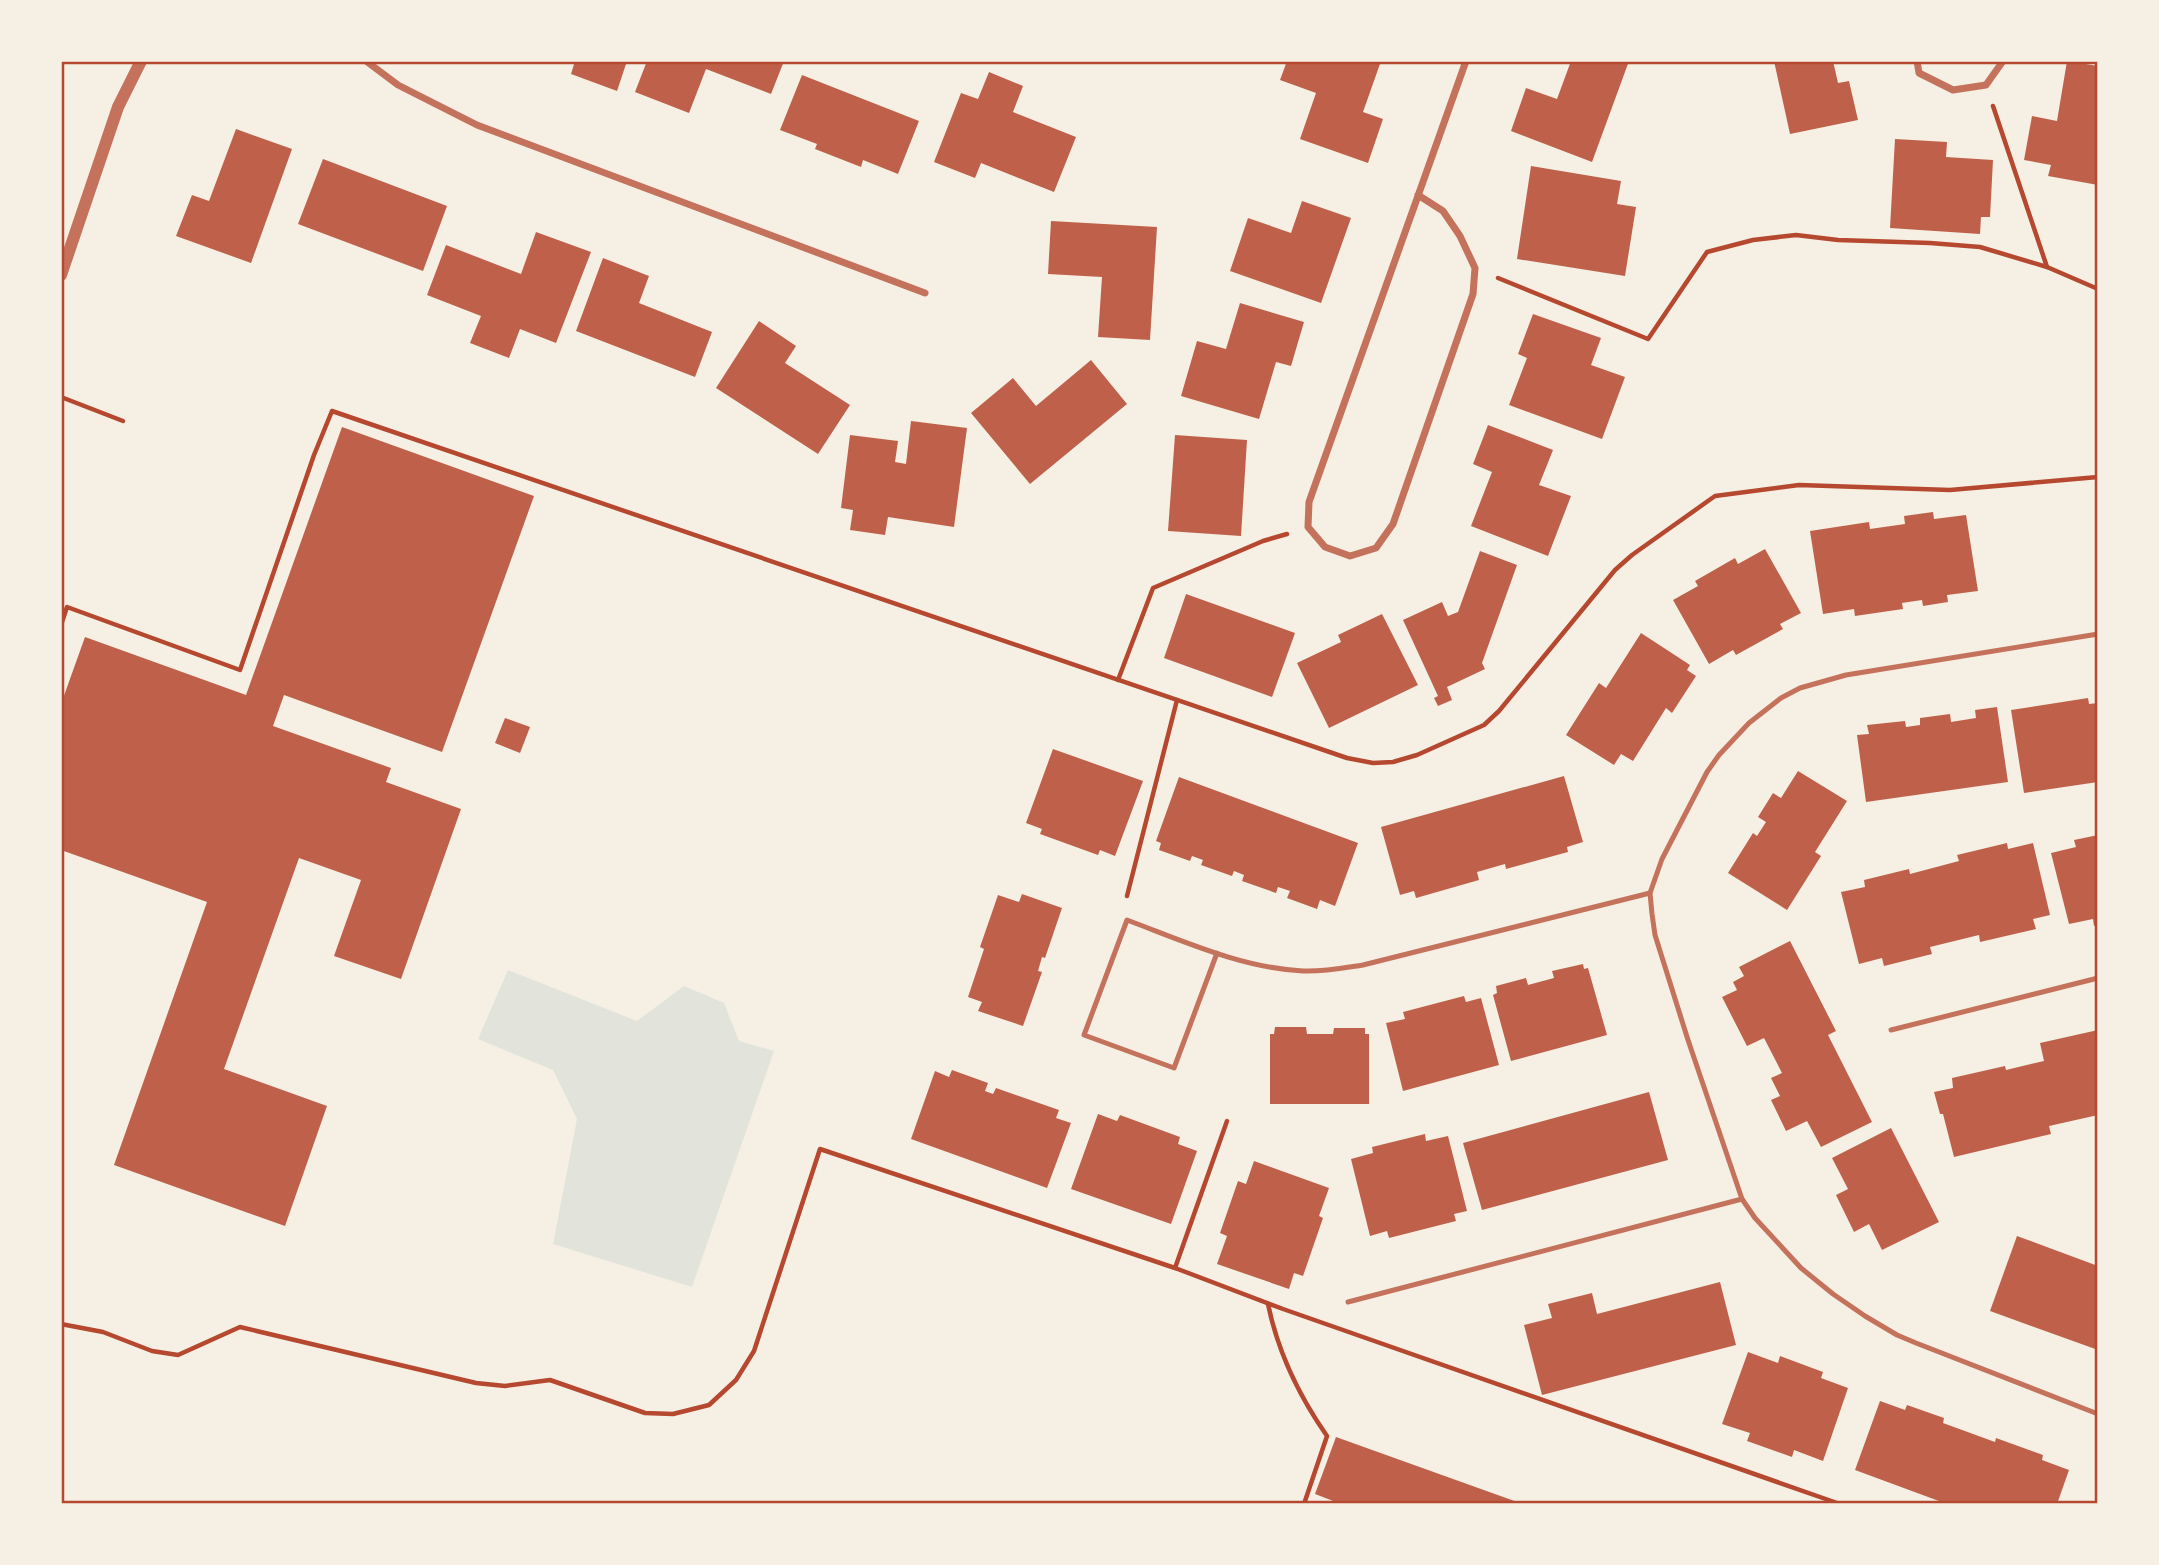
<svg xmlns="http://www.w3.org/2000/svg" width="2159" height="1565" font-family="Quicksand,sans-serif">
  <rect width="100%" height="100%" fill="#f6efe4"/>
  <polygon fill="#e2e4dc" points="508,970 637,1021 684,986 724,1003 739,1041 774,1051 692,1287 553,1244 577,1119 553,1070 478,1039"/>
  <g fill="#bf614a">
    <polygon points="575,61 627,61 617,91 571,74"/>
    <polygon points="647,61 784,61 771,94 706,69 689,113 635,92"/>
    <polygon points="1287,61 1381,61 1363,112 1383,119 1368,163 1300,139 1316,93 1280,80"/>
    <polygon points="1571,61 1629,61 1592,162 1511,131 1526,88 1557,99"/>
    <polygon points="1774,61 1833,61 1838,83 1849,81 1858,120 1790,134"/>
    <polygon points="2067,61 2098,66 2098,185 2048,176 2051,165 2024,160 2032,116 2057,121"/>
    <polygon points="989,72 1023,86 1013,112 1076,137 1054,192 981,163 975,178 934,162 961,93 978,99"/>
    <polygon points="802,75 919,121 898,174 863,160 861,167 815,149 817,144 780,130"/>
    <polygon points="236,129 292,149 251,263 176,236 192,195 209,201"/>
    <polygon points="1895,139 1947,142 1946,157 1993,160 1990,217 1981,217 1980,234 1890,228"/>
    <polygon points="323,159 447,206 423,271 298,224"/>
    <polygon points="1531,166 1621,181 1617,204 1636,207 1625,276 1517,259"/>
    <polygon points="1302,201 1351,218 1321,303 1230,271 1248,218 1291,233"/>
    <polygon points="1051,221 1157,227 1150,340 1098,337 1102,277 1048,274"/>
    <polygon points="536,232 591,252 556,343 520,329 509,358 470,343 481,316 427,295 446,245 521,274"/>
    <polygon points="603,258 649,276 639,303 712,332 695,377 576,331"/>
    <polygon points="1240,303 1304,322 1291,366 1276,362 1259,419 1181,396 1197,341 1226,349"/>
    <polygon points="1533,314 1601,338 1591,365 1625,377 1602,439 1509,405 1527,358 1518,354"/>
    <polygon points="759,321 796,346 785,363 850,405 818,454 716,388"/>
    <polygon points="1091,360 1127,404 1030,484 971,413 1013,378 1036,406"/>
    <polygon points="911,421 967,428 954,527 888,517 885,535 850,530 853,510 841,508 850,435 898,441 895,462 906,464"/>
    <polygon points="1488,425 1553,450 1539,485 1571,496 1548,556 1471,526 1492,472 1473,464"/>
    <polygon points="342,427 534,496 442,752 284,695 273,726 391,768 386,782 461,809 401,979 334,956 361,880 299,858 224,1069 327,1106 285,1226 114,1165 207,902 61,850 61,704 85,637 246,695"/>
    <polygon points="1175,435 1247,440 1241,536 1168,531"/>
    <polygon points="1933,512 1934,519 1966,515 1978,591 1947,595 1948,602 1923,606 1922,600 1902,603 1903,609 1855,616 1854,609 1823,614 1810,531 1869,522 1870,529 1905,524 1904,516"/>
    <polygon points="1765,549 1801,613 1780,624 1783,629 1736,655 1733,650 1709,664 1673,600 1698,586 1695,581 1735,558 1738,564"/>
    <polygon points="1480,551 1517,565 1482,663 1485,669 1447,687 1452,700 1438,706 1434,698 1438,696 1403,620 1442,602 1448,616 1458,612"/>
    <polygon points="1186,594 1295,633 1272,697 1164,658"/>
    <polygon points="1382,614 1418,685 1329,728 1297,663 1341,642 1338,635"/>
    <polygon points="1641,633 1690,665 1687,670 1696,676 1672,713 1666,708 1633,761 1621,754 1614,765 1566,735 1599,683 1606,688"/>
    <polygon points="2088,698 2089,704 2098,703 2098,782 2024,793 2011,710"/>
    <polygon points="1997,707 2008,782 1866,802 1857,735 1869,734 1867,725 1905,721 1906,727 1920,725 1920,718 1950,714 1951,722 1976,718 1975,710"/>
    <polygon points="505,718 530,727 520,753 495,743"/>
    <polygon points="1053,749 1143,781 1115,856 1100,850 1098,855 1040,834 1042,829 1026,823"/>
    <polygon points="1798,771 1847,801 1815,852 1821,856 1787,910 1728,873 1753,833 1757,836 1766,822 1758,817 1773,793 1781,798"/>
    <polygon points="1564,776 1583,842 1567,847 1568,852 1506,869 1505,864 1477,872 1479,880 1416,898 1414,891 1400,895 1381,827"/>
    <polygon points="1179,777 1358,843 1335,906 1320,900 1317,909 1287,898 1290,891 1278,887 1276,893 1242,881 1244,875 1234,871 1232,876 1201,865 1203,860 1192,856 1190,861 1159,850 1161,843 1156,841"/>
    <polygon points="2098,835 2098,925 2094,926 2093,919 2069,924 2051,853 2076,847 2074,840"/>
    <polygon points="2007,843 2008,849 2033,843 2050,915 2033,919 2036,929 1980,942 1979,935 1930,947 1932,954 1884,966 1882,958 1859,964 1841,892 1865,887 1864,880 1909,869 1910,874 1959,861 1957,855"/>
    <polygon points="1022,894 1062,908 1045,958 1042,957 1038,971 1042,972 1023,1026 978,1011 982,1002 968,997 984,949 980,947 998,895 1019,902"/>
    <polygon points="1790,941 1836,1031 1828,1035 1872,1122 1821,1147 1807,1121 1786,1131 1771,1100 1780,1096 1771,1078 1782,1073 1764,1038 1747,1046 1722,997 1737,990 1733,982 1744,976 1739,967"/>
    <polygon points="1583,964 1584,969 1588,968 1607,1035 1511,1061 1493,995 1497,993 1496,986 1526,978 1528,985 1554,978 1552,971"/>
    <polygon points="1464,996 1466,1002 1481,998 1499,1065 1403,1091 1386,1023 1405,1019 1403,1012"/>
    <polygon points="1275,1027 1306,1027 1307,1034 1333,1034 1334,1028 1365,1028 1365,1034 1369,1034 1369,1104 1270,1104 1270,1034 1274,1034"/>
    <polygon points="2098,1030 2098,1115 2049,1126 2051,1134 1954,1157 1943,1114 1940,1114 1934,1092 1953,1088 1952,1078 2005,1066 2006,1070 2044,1061 2040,1043"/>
    <polygon points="952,1070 988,1083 985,1091 993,1094 996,1088 1059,1110 1056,1118 1071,1123 1047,1188 911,1139 935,1071 949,1077"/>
    <polygon points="1649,1092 1668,1160 1482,1210 1463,1143"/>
    <polygon points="1098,1114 1117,1121 1120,1115 1180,1137 1178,1144 1197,1151 1171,1224 1071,1189"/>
    <polygon points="1891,1128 1939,1222 1882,1250 1869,1224 1854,1232 1836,1195 1848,1189 1832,1158"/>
    <polygon points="1425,1134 1426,1141 1448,1136 1467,1211 1454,1214 1456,1221 1389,1238 1387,1231 1370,1236 1351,1159 1373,1153 1372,1147"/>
    <polygon points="1254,1161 1329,1188 1319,1216 1323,1218 1303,1276 1294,1273 1289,1289 1217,1264 1227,1236 1220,1233 1238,1181 1246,1184"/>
    <polygon points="2017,1236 2098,1266 2098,1350 1990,1311"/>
    <polygon points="1720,1282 1736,1345 1542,1395 1524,1325 1552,1318 1548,1304 1592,1293 1597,1314"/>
    <polygon points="1748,1352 1778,1363 1780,1356 1823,1372 1821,1378 1848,1388 1823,1461 1794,1450 1792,1457 1747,1441 1750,1433 1722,1424"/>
    <polygon points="1880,1401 1905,1410 1907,1405 1944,1418 1943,1423 1995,1442 1996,1438 2043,1455 2042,1460 2069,1470 2057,1504 1947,1504 1855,1470"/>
    <polygon points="1336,1437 1520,1503 1520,1504 1341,1504 1315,1494"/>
  </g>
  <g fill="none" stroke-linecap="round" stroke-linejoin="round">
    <g stroke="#b5482f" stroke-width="4.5">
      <polyline points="1993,106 2047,267"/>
      <polyline points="1498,278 1648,339 1707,252 1753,240 1796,235 1838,240 1930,243 1980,247 2047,267 2098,289"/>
      <polyline points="61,397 123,421"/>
      <polyline points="61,625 67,607 240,670 314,455 332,411 1347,758 1373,763 1393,762 1417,755 1484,725 1499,711 1615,570 1632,555 1715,496 1799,485 1950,490 2098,477"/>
      <polyline points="1118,680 1153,588 1263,541 1287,534"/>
      <polyline points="1127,896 1177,700"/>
      <polyline points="1175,1268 1227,1121"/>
      <path d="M1268,1304C1278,1353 1299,1396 1327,1436L1304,1504"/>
      <polyline points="61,1324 103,1332 152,1351 178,1355 240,1327 476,1383 505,1386 550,1380 645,1413 673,1414 709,1405 736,1380 754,1351 820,1149 1175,1268 1283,1309 1840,1504"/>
    </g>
    <g stroke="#c5725c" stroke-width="5">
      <polyline points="2098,634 1846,675 1800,688 1781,698 1749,723 1719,755 1707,772 1662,859 1650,893 1652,914 1655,935 1688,1040 1742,1199 1755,1218 1801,1268 1833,1294 1865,1316 1897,1335 1916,1343 2098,1414"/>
      <path d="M1217,953L1174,1068L1084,1035L1127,920C1183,941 1242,968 1303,971C1323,972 1343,968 1363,965L1650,893"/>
      <polyline points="1891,1030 2098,978"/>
      <polyline points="1348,1302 1742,1199"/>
    </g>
    <g stroke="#c5725c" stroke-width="7">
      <polyline points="366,61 398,85 477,125 925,293"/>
      <polyline points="1917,61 1919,73 1953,90 1986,85 2003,61"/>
      <polyline points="1418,195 1443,211 1460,236 1475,268 1473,294 1393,524 1376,548 1350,556 1325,547 1308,527 1309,502 1466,61"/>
    </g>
    <polyline stroke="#c5725c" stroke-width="12" points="61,275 118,107 141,61"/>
  </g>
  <rect width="2159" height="1565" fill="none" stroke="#f6efe4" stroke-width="126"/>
  <rect x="63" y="63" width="2033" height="1439" fill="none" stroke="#b5482f" stroke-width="2.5"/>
</svg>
